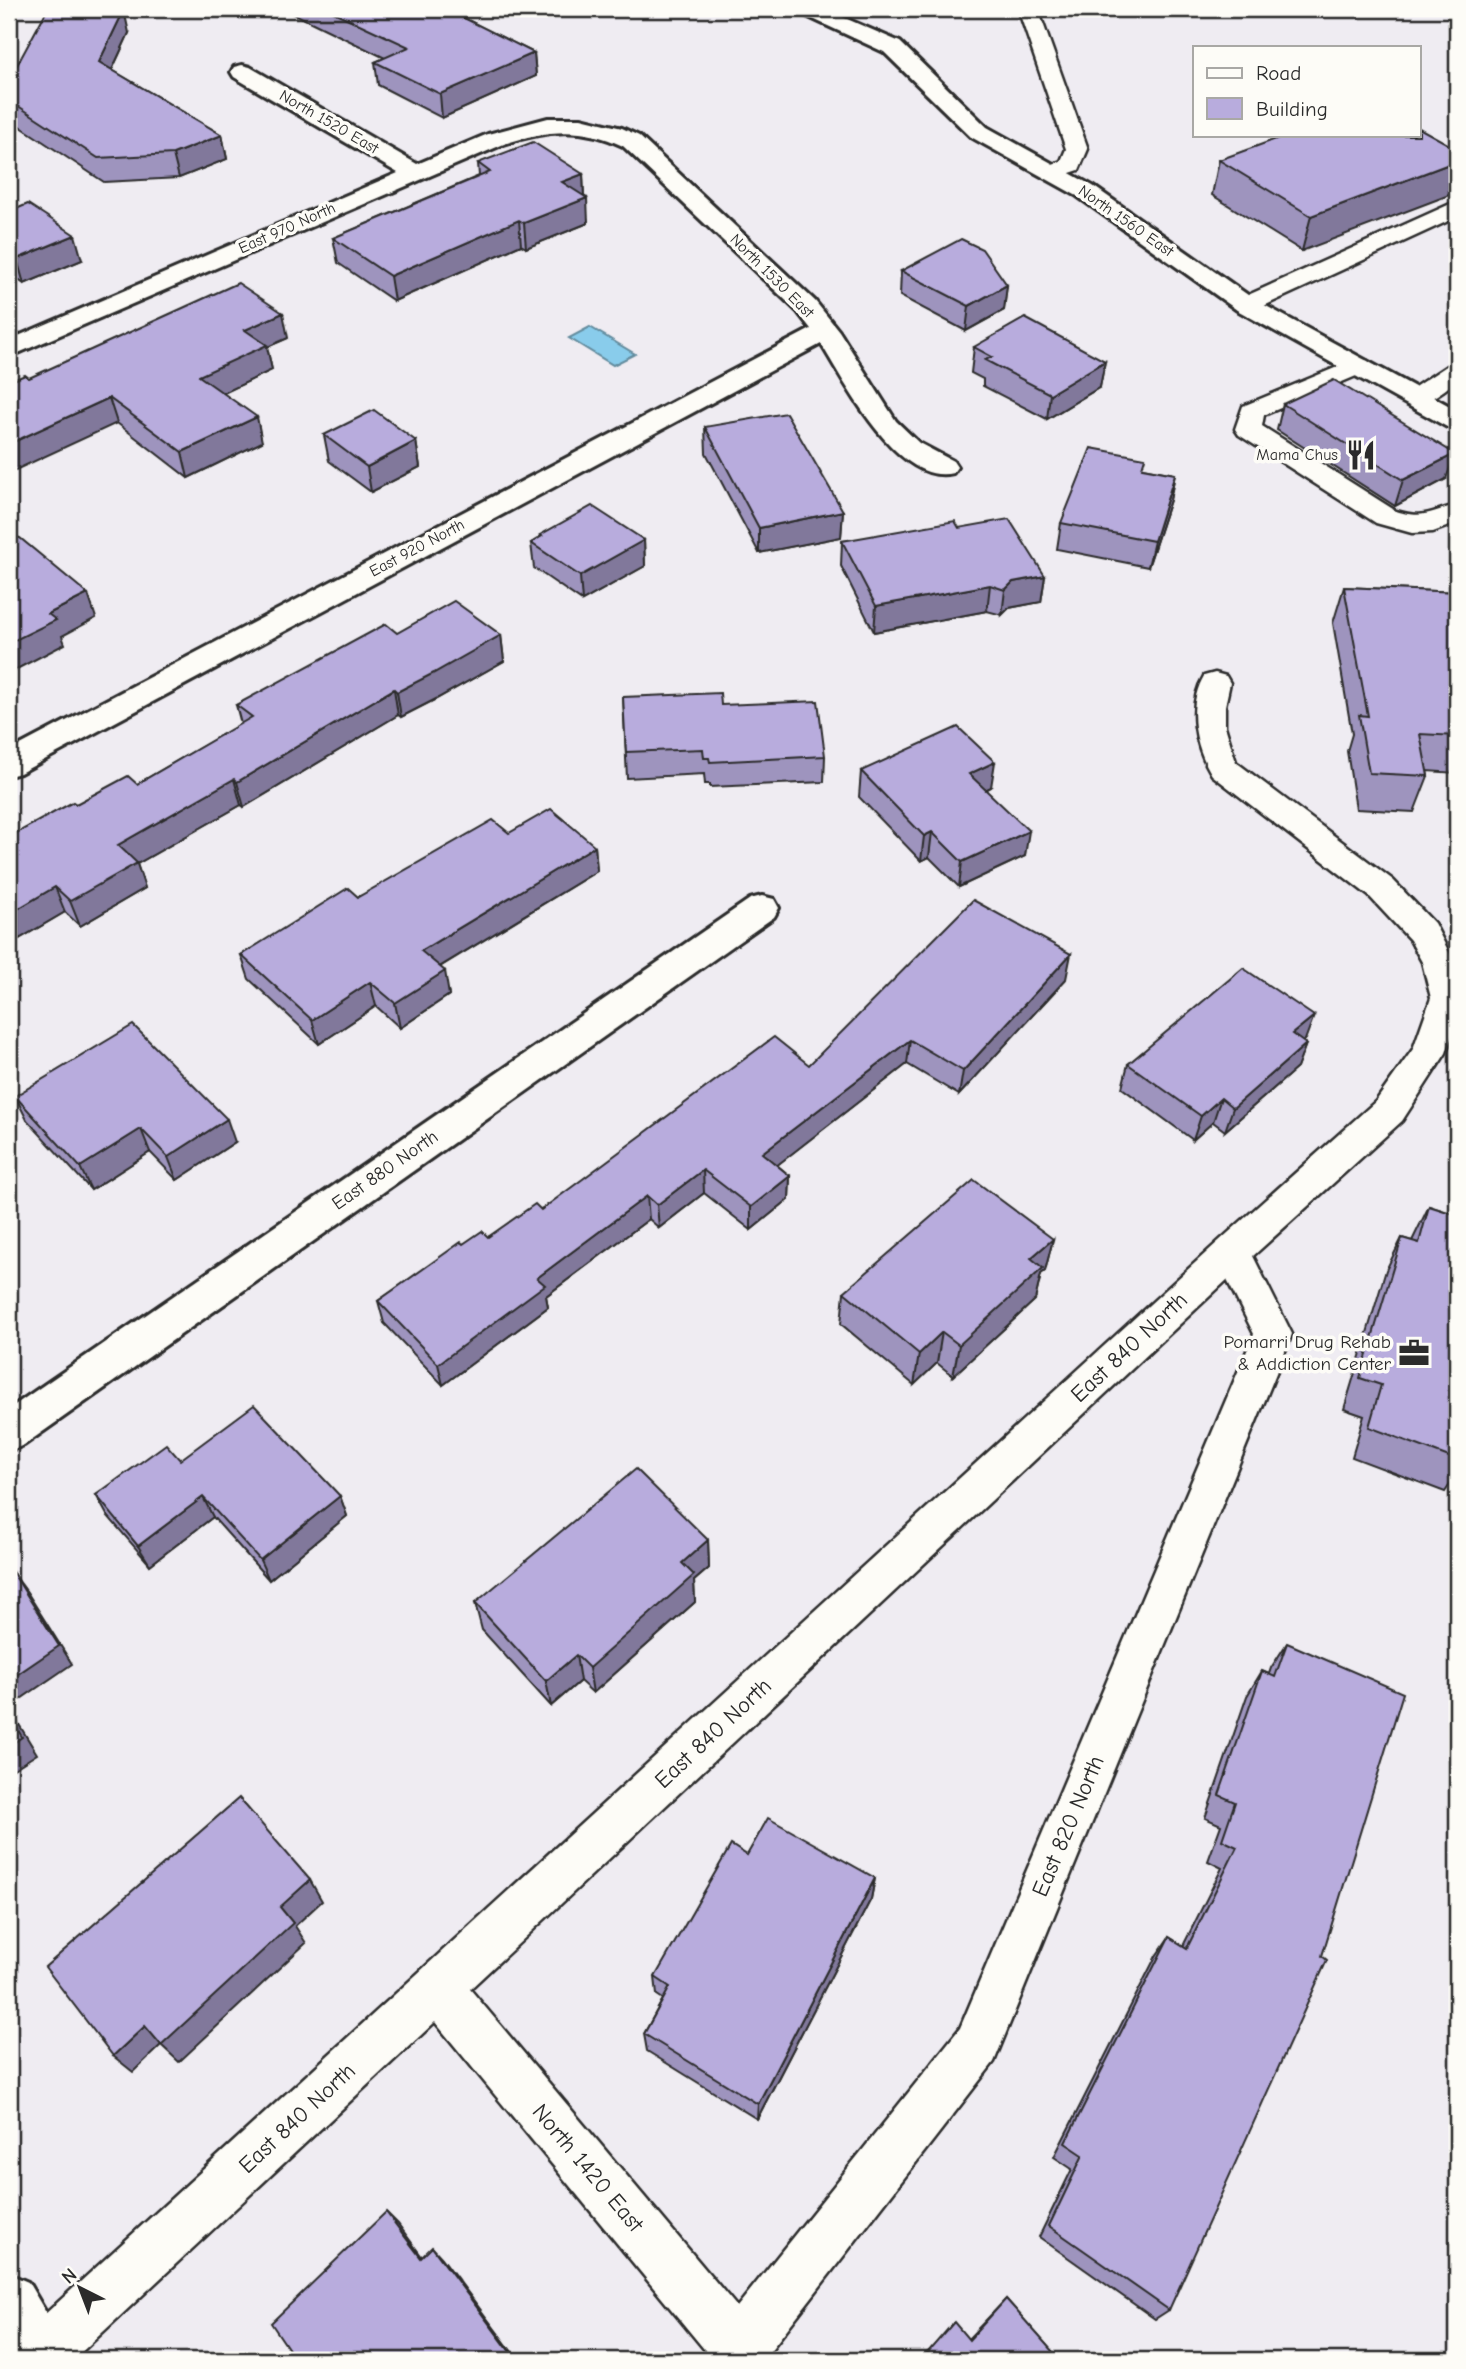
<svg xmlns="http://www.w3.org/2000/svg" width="1466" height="2369" font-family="'Comic Neue',sans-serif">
  <rect width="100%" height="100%" fill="#efecf2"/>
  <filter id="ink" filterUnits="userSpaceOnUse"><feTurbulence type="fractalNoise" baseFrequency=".0143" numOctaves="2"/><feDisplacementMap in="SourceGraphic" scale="14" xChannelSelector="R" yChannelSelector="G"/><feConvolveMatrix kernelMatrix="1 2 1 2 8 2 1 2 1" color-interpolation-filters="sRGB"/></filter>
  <g filter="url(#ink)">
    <polygon fill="#89cceb" stroke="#638c9e" stroke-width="2" points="590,327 635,354 613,365 569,338"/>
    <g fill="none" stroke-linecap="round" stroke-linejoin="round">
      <g stroke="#2b2b2b" stroke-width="5">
        <g id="service">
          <polygon points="1018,9 1038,9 1088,149 1079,170 1052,179 1044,177 1041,172 1044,167 1061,161 1066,149"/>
          <polygon points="1457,201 1457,217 1255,310 1246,312 1237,310 1234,305 1237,300"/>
          <path d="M1359,358L1368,361L1372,366L1368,371L1264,415L1262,426L1396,511C1425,520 1430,511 1457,505V523L1433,532L1412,533L1376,523L1239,435L1235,429L1243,406Z"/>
          <path d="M1457,362V381C1442,391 1426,407 1407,402L1403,397L1407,392L1448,365Z"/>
          <path d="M1215,673L1226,676L1230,683L1225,706V726L1236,762L1393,880L1434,923L1457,968V1021L1446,1053L1402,1121L1253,1256L1292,1334L994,2062L763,2360H713L435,2022L73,2360H14L12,2356L20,2337L1219,1241L1376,1101L1413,1049L1431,998L1422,962L1410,940L1369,896L1212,775C1195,747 1186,706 1204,676ZM1227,1280L1254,1334L960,2028L737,2307L470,1989Z"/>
        </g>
      </g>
      <g stroke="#2b2b2b" stroke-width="6">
        <g id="minor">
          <polygon points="796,9 824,9 900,42 987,127 1093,186 1255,300 1457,410 1457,429 1447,427 1237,310 1077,196 971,137 884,52 800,13"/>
          <path d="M242,65L250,67L417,164L488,134L548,118H581L622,128L639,136L815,301L839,331L896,421L919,443L953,461L957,467L953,473C898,487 845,382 821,344L20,773L9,776V751L811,329L797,311L623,146C582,126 546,130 504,144L9,357V340L398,173L234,77L231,72L234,67Z"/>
          <polygon points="762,896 774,899 779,908 774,917 24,1445 9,1451 9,1409 750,899"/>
          <polygon points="9,2274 28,2282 62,2340 70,2360 12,2360 9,2355"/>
        </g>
      </g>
      <use href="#service" fill="#fdfcf7" fill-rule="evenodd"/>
      <use href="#minor" fill="#fdfcf7" fill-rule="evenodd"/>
    </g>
    <g fill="#9e94be" stroke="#2b2b2b" stroke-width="2">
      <polygon points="284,9 446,9 534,53 536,76 442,118 378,85 375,62 385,58"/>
      <polygon points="129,33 112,70 222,135 227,159 179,178 104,182 9,119 9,80"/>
      <polygon points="1419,135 1302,251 1212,195 1219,160"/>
      <polygon points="478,163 583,174 584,196 588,223 526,248 521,245 394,301 338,263 333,238 479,176"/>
      <polygon points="9,212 82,260 24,284 9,273"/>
      <polygon points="901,271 1007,285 1004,310 966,331 900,296"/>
      <polygon points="288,338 267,347 272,370 223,393 262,442 188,478 117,423 29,378"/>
      <polygon points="974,347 1105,361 1100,387 1047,419 983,386 983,379 971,373"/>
      <polygon points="1283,404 1446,479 1395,506 1277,430"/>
      <polygon points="705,427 843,511 841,537 759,553 706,453"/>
      <polygon points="324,435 416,441 420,467 371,492 329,461"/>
      <polygon points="1143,468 1175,474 1170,500 1148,567 1057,549 1061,523"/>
      <polygon points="959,528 1045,576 1041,602 1009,608 1002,615 987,611 874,632 841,566 842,541"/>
      <polygon points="540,535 644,540 645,566 582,601 534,568 531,543 540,538"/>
      <polygon points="1344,587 1457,592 1457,773 1427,771 1428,776 1414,812 1356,809 1347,751 1352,734 1333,623"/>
      <polygon points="397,633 501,635 504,661 438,698 401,717 398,715 244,807 241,805 137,864 145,888 80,926 65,912 19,939 9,929 9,837 76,804 137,784 241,724 236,705"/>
      <polygon points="623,697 721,705 825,756 824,782 710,787 710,784 705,784 704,774 627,778"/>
      <polygon points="861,771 991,787 986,790 1025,856 959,887 929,857 921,861 859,797"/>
      <polygon points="509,833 595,846 597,871 440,967 449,995 400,1028 376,1006 319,1044 249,979 241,955 358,897"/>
      <polygon points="1066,979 959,1095 907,1064 777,1165 790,1176 789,1199 751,1230 704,1193 659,1228 649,1219 546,1296 548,1307 443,1385 384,1323 378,1301 463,1244 488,1237 809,1065"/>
      <polygon points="1305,1040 1303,1042 1306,1044 1297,1068 1225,1131 1213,1122 1193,1140 1122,1088 1128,1064"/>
      <polygon points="15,1096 235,1142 177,1180 150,1152 91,1190 27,1120"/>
      <polygon points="1429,1206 1457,1215 1457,1474 1445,1492 1352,1457 1364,1416 1344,1409 1386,1270 1402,1238 1412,1241"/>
      <polygon points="1053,1239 1045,1271 1041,1274 1035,1300 953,1376 937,1363 914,1385 841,1324 844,1292"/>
      <polygon points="180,1460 340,1496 347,1516 269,1580 213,1517 150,1565 107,1515 96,1495"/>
      <polygon points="708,1540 709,1568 694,1581 695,1602 593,1693 580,1681 551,1706 482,1630 475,1603"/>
      <polygon points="1287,1643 1169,2310 1155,2319 1039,2237 1072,2169 1054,2157 1156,1956 1169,1937 1183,1946 1222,1868 1208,1861 1221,1825 1205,1818 1247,1696 1262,1671 1269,1674 1271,1668"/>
      <polygon points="747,1855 875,1878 871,1899 757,2119 647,2051 644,2034 663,1999 657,1995 655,1977"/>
      <polygon points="1006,2299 1060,2360 968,2339"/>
    </g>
    <g fill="#81789b" stroke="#2b2b2b" stroke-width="2">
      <polygon points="124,10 129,33 105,85 99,62"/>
      <polygon points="534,53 536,76 442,118 440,94"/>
      <polygon points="222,135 227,159 179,178 173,154"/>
      <polygon points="1457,161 1457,192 1302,251 1311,216"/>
      <polygon points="583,174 584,199 562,182"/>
      <polygon points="587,198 588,223 526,248 524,223"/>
      <polygon points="519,220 521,245 394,301 390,276"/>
      <polygon points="75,235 82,260 24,284 17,259"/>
      <polygon points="1007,285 1004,310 966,331 969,306"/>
      <polygon points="283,313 288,338 267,347 272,370 205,402 199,376 245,330"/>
      <polygon points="1105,361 1100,387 1047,419 1050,394"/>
      <polygon points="109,398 117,423 9,473 9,444"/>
      <polygon points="257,417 262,442 188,478 182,452"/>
      <polygon points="416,441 420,467 371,492 367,467"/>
      <polygon points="1455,454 1446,479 1395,506 1403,480"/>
      <polygon points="1175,474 1170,500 1148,567 1154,541"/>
      <polygon points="843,511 841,537 759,553 759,528"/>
      <polygon points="644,540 645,566 582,601 580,576"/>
      <polygon points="1045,576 1041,602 1009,608 1002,615 1005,590 1013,582"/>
      <polygon points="990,585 987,611 874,632 876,606"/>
      <polygon points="88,594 96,618 62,636 65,644 9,673 9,643 48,614"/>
      <polygon points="501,635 504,661 438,698 401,717 397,692"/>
      <polygon points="394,689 398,715 244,807 237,782"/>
      <polygon points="995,762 991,787 966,799 969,774"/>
      <polygon points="234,779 241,805 137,864 145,888 80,926 70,901 118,845"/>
      <polygon points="1029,831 1025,856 959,887 962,862"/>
      <polygon points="932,832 929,857 921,861 924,836"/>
      <polygon points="595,846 597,871 426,975 421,951"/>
      <polygon points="55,887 65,912 19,939 9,914"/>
      <polygon points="1071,954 1066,979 959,1095 963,1071"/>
      <polygon points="445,971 449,995 400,1028 395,1003"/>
      <polygon points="370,982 376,1006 319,1044 312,1020"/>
      <polygon points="1314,1016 1305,1040 1284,1058 1292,1034"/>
      <polygon points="910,1040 907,1064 762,1177 762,1153"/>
      <polygon points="1306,1044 1297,1068 1225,1131 1233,1108"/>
      <polygon points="1221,1098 1213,1122 1193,1140 1201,1116"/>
      <polygon points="227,1119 235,1142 177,1180 168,1157"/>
      <polygon points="141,1129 150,1152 91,1190 80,1167"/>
      <polygon points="703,1170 704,1193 659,1228 657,1205"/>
      <polygon points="790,1176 789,1199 751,1230 751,1207"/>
      <polygon points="647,1196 649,1219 546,1296 548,1307 443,1385 438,1364 537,1278"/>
      <polygon points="1053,1239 1045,1271 1041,1274 1035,1300 953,1376 959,1345 1031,1258"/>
      <polygon points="942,1332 937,1363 914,1385 919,1354"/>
      <polygon points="340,1496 347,1516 269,1580 260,1560"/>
      <polygon points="203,1497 213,1517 150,1565 138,1546"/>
      <polygon points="708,1540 709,1568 694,1581 695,1602 593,1693 589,1668 682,1563"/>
      <polygon points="13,1573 27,1592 72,1664 9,1707"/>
      <polygon points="576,1655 580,1681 551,1706 546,1681"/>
      <polygon points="9,1708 37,1754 9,1772"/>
      <polygon points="875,1878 871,1899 757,2119 758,2104"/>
      <polygon points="310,1880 322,1901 295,1926 306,1943 179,2062 161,2045 133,2072 113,2056 145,2026"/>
      <polygon points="386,2212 398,2224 431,2269 421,2258"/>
      <polygon points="432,2247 442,2258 518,2360 516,2360"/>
    </g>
    <g fill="#b8acdd" stroke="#2b2b2b" stroke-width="2">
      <polygon points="327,9 446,9 534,53 440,94 375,62 409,47"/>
      <polygon points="47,10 124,10 99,62 222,135 173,154 98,158 9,100 9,80"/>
      <polygon points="1419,128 1457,149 1457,161 1311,216 1219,160 1287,135 1419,135"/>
      <polygon points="533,142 583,174 562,182 587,198 524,223 519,220 390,276 333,238 490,172 478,163"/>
      <polygon points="28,204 75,235 17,259 9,253 9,212"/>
      <polygon points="961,239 982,249 1007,285 969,306 901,271"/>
      <polygon points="238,283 283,313 245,330 267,345 199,376 257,417 182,452 109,398 9,444 9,382 25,375 29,378"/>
      <polygon points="1025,318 1105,361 1050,394 985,360 992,357 974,347"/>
      <polygon points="1334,380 1455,454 1403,480 1283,404"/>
      <polygon points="374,410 416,441 367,467 324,435"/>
      <polygon points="786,413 843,511 759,528 705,427"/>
      <polygon points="1091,448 1145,458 1142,468 1175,474 1154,541 1061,523"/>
      <polygon points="592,506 644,540 580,576 531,543 542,536 540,535"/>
      <polygon points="1009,519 1045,576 1013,582 1005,590 990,585 876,606 842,541 955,521 959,528"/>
      <polygon points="9,535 20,538 88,594 48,614 56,620 9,643"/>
      <polygon points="1344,587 1457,592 1457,736 1420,734 1428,776 1369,773 1359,715 1368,716"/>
      <polygon points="454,601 501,635 434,673 397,692 394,689 237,782 234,779 118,845 137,863 70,901 55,887 9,914 9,837 73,802 76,804 128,776 137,784 252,717 236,705 386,624 397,633"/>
      <polygon points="720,693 721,705 818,701 825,756 710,762 709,758 704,758 703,749 626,752 623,697"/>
      <polygon points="958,727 995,762 969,774 1029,831 962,862 932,832 924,836 861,771"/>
      <polygon points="551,809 595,846 421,951 445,971 395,1003 370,982 312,1020 241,955 348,888 358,897 493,820 509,833"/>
      <polygon points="973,900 1071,954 963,1071 910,1040 762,1153 790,1176 751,1207 703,1170 657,1205 647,1196 537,1278 545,1285 438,1364 378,1301 461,1242 463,1244 482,1231 488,1237 535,1204 541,1210 774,1037 809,1065"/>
      <polygon points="1243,968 1314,1016 1292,1034 1306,1044 1233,1108 1221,1098 1201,1116 1128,1064"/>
      <polygon points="133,1025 227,1119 168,1157 141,1129 80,1167 15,1096"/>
      <polygon points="974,1180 1053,1239 1031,1258 1043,1268 959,1345 942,1332 919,1354 844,1292"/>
      <polygon points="1429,1206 1457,1215 1457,1460 1369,1427 1381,1385 1360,1378 1402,1238 1419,1243"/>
      <polygon points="254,1405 340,1496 260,1560 203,1497 138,1546 96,1495 166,1444 180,1460"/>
      <polygon points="636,1469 708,1540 682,1563 694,1575 589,1668 576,1655 546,1681 475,1603"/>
      <polygon points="13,1573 59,1646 9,1680 9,1575"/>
      <polygon points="1287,1643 1403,1693 1322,1956 1327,1960 1169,2310 1049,2226 1083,2155 1065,2143 1169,1937 1187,1948 1237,1847 1222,1840 1235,1802 1219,1795 1262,1671 1275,1677"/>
      <polygon points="9,1715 22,1737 9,1746"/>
      <polygon points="239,1798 310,1880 280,1907 293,1923 161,2045 145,2026 113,2056 45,1967"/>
      <polygon points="768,1818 875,1878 758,2104 644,2034 670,1987 655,1977 731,1845 747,1855"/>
      <polygon points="386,2212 421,2258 432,2247 516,2360 296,2360 271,2323"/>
      <polygon points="1006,2299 1060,2360 921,2360 954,2322 969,2340"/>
    </g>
  </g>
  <defs>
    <g id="restaurant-bare" transform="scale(2.415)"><path d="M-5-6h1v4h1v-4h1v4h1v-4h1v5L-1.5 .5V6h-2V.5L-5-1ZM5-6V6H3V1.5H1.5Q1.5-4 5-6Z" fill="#2b2b2b" stroke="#fdfcf7" stroke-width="2.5" paint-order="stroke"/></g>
    <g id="office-bare" transform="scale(2.415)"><path d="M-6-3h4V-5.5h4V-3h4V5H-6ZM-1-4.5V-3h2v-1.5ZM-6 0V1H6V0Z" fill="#2b2b2b" stroke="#fdfcf7" stroke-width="2.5" paint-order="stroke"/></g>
  </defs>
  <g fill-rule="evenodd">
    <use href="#restaurant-bare" x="1361" y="455"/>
    <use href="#office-bare" x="1414" y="1353"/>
  </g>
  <g text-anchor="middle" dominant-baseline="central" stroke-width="7" stroke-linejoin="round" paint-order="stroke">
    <g font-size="16" fill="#2b2b2b" stroke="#fdfcf7">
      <text transform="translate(329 122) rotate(30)">North 1520 East</text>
      <text transform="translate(1126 221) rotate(35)">North 1560 East</text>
      <text transform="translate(287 228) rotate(-24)">East 970 North</text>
      <text transform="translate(772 276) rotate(45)">North 1530 East</text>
      <text transform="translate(417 548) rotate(-28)">East 920 North</text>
    </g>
    <g font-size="16" fill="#2b2b2b" stroke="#fdfcf7" text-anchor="end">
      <text x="1338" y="455">Mama Chus</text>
    </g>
    <g font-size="19" fill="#2b2b2b" stroke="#fdfcf7">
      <text transform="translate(385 1170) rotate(-35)">East 880 North</text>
    </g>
    <g font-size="19" fill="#2b2b2b" stroke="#fdfcf7" text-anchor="end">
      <text x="1391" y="1342">Pomarri Drug Rehab<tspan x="1391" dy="22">&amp; Addiction Center</tspan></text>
    </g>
    <g font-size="23" fill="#2b2b2b" stroke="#fdfcf7">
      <text transform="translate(1129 1347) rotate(-43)">East 840 North</text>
      <text transform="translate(713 1733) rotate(-43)">East 840 North</text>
      <text transform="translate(1068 1826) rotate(-67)">East 820 North</text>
      <text transform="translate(297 2118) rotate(-43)">East 840 North</text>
      <text transform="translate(588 2168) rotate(50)">North 1420 East</text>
    </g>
  </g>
  <rect width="1466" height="2369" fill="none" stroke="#fdfcf7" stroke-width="35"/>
  <rect x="18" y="18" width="1431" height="2334" fill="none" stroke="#2b2b2b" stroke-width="2.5" filter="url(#ink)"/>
  <rect x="1193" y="46" width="228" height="91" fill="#fdfcf7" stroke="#a9a8a5" stroke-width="2"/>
  <rect x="1207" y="68" width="35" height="10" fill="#fdfcf7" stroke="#a9a8a5" stroke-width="2"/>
  <text x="1256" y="80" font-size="21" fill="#2b2b2b">Road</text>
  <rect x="1207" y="98" width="35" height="21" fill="#b8acdd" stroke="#a9a8a5" stroke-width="2"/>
  <text x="1256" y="116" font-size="21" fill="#2b2b2b">Building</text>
  <g transform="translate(80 2288) rotate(318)" stroke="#fdfcf7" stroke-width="5" paint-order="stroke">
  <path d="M0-5L12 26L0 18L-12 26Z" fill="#2b2b2b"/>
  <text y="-10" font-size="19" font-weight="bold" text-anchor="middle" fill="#2b2b2b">N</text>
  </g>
</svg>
